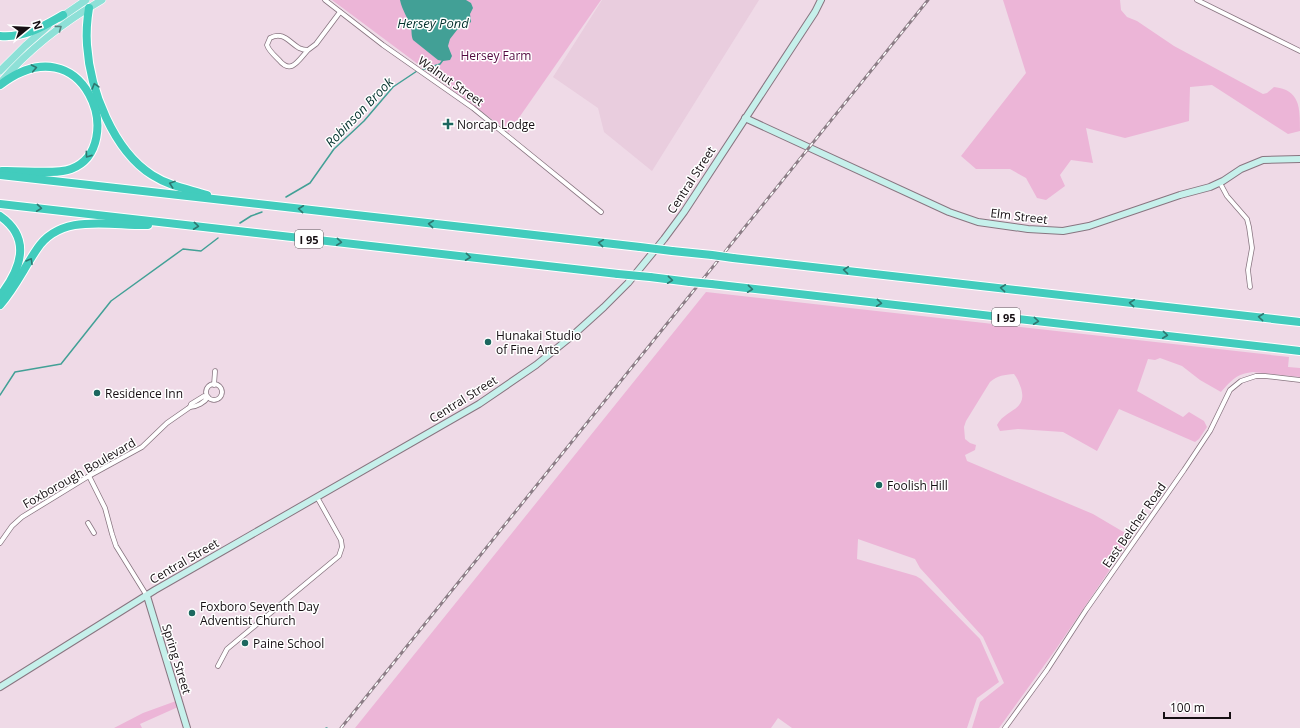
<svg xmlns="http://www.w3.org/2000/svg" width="1300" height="728" font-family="'Open Sans',sans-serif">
  <rect width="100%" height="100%" fill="#efdae7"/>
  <polygon fill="#e9cdde" points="602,0 759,0 652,171 604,132 598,108 553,77"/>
  <g fill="#ecb5d7">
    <polygon points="332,0 601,0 509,132"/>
    <path d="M1003,0H1120L1121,10L1127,17L1137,21L1174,46L1263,94L1267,93L1274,87C1300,90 1300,107 1300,131L1288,134L1212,85L1190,87L1189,121L1125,138L1086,128L1093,163L1071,160L1060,175L1065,186L1046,200L1037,198L1026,178L1010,169H976L961,156L1026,73Z"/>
    <path d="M706,292L1289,357L1288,367L1300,368V377L1253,372C1236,374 1232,380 1221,392L1200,380L1182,366L1160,358L1155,360L1148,359L1137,391L1183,417L1189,412L1204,421L1207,427L1199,439L1195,442L1119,409L1097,451L1063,432L1018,429L1000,431L997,425C1005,409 1028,411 1021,388C1019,383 1018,379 1014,374C1004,375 998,375 990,382L966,421L964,427L965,439L970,443L976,445L975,450L965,455L967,461L1093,514L1132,537L1056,649L999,728H972L980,702L1004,683L983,637L920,568L915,559L858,539L857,559L916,576L921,579L980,639L999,682L977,698L967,728H792L778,718L771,728H355Z"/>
    <polygon points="176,701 178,707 140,724 142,728 114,728 143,713"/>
  </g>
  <path fill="#42a096" d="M400,0H466L471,3L473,8L470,14L471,22L466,26L457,30L450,39L448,46L452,56L450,60L443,61L438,60L413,40C411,35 412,32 411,27C408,18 402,10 400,0Z"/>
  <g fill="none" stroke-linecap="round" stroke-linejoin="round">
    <g stroke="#42a096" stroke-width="1.5">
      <polyline points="421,70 440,64 443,60"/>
      <polyline points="286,197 310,183 334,149 364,121 393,87 417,71"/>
      <polyline points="240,223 251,216 262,212"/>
      <polyline points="0,395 15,372 61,364 111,301 183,249 201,251 218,238"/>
      <polyline points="326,728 327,728"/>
    </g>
    <g stroke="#887580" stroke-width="5.5">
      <g id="street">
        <polyline points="325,0 383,45 473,108 601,212"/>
        <polyline points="1197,0 1300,51"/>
        <path d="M308,50C298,61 291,75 279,60C274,55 269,51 267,45L270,38C283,31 289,42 299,48C301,49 305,50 308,50L316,44L340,12"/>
        <polyline points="1220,183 1227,196 1247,219 1249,227 1252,248 1248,270 1250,287"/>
        <circle cx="214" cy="392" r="8"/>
        <polyline points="214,385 215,371"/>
        <path d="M190,407C197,407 205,402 208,397"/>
        <polyline points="89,476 105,508 112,534 116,546 147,596"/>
        <polyline points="88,523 94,533"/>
        <polyline points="0,543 12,526 22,517 89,476 142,447 167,423 190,407 191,404 204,396 206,398"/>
        <polyline points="218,666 227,649 339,556 342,547 341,540 317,497"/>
        <polyline points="1005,728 1047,670 1086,610 1184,470 1210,431 1230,390 1241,381 1256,376 1265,376 1300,380"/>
      </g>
    </g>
    <g stroke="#887580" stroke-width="8">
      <g id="secondary">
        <polyline points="745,118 949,212 978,222 1028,229 1063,231 1089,226 1180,195 1210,187 1223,181 1241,169 1263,160 1300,159"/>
        <polyline points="147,596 187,728"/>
        <polyline points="0,687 155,590 479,404 536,365 572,336 604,307 628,283 664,239 684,212 815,12 821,0"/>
      </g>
    </g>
    <g stroke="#fff" stroke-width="8">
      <g id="primary">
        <polyline points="60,18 86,0"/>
        <polyline points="0,71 25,46 48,26"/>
        <path d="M0,83C29,49 64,22 102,0"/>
      </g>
    </g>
    <g stroke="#fff" stroke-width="10">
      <g id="highway">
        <path d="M89,8C87,20 86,32 87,45C90,90 113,150 152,175C169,186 188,189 207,195"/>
        <path d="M0,36C25,38 42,27 63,15"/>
        <path d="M0,85C85,20 129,147 71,169C55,175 20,170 2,171"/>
        <polyline points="0,175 640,247"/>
        <polyline points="0,204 618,274"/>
        <path d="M0,216C33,239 20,270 0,296"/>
        <polyline points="672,251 712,255"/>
        <polyline points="733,258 1300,322"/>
        <polyline points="650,277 690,282"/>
        <polyline points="711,284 1300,351"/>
        <path d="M0,305C15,288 24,268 37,249C61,212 111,226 148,225"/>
      </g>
    </g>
    <use href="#street" stroke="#fff" stroke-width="4"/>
    <use href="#secondary" stroke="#c6f0eb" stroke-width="6"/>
    <use href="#primary" stroke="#8ee0d7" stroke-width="7"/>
    <use href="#highway" stroke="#42ccbd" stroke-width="8"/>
    <g stroke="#8c7d86" stroke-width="3">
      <polyline id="rail" points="341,728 928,0"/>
    </g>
    <use href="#rail" stroke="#fff" stroke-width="1.5" stroke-dasharray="4.5" stroke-linecap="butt"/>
    <g stroke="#fff" stroke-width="10" stroke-linecap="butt">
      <g id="highway-bridge">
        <polyline points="640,247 672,251"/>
        <polyline points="712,255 733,258"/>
        <polyline points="618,274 650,277"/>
        <polyline points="690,282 711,284"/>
      </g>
    </g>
    <use href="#highway-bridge" stroke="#42ccbd" stroke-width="8"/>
  </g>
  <defs><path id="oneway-chevron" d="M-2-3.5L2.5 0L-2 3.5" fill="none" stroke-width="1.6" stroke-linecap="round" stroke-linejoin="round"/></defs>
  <use stroke="#58827f" href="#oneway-chevron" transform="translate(59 28) rotate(-37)"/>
  <g stroke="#2e7770">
    <use href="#oneway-chevron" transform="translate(34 68) rotate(-11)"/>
    <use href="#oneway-chevron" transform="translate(95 86) rotate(-106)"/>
    <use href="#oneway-chevron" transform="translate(88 155) rotate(125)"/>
    <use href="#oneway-chevron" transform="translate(172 184) rotate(-161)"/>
    <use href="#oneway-chevron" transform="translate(39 208) rotate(6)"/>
    <use href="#oneway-chevron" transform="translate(301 209) rotate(-174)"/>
    <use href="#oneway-chevron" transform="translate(431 224) rotate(-174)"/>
    <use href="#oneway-chevron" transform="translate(196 226) rotate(6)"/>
    <use href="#oneway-chevron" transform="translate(339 242) rotate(6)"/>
    <use href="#oneway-chevron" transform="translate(601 243) rotate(-174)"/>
    <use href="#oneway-chevron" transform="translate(468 257) rotate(6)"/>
    <use href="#oneway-chevron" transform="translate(30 261) rotate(-60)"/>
    <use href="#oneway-chevron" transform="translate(846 270) rotate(-174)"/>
    <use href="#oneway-chevron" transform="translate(670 280) rotate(6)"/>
    <use href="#oneway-chevron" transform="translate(1003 288) rotate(-174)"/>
    <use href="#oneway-chevron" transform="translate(750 289) rotate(6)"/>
    <use href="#oneway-chevron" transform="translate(879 303) rotate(6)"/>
    <use href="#oneway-chevron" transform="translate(1132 303) rotate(-174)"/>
    <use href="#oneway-chevron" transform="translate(1261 317) rotate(-174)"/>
    <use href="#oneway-chevron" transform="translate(1036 321) rotate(6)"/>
    <use href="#oneway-chevron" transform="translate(1165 335) rotate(6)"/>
  </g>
  <g fill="#1c675f" stroke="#fff" stroke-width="1.5">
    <path d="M446 118h4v4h4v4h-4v4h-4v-4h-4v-4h4z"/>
    <circle cx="488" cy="342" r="4"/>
    <circle cx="97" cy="393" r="4"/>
    <circle cx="879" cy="485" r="4"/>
    <circle cx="192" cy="613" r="4"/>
    <circle cx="245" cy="643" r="4"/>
  </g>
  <g text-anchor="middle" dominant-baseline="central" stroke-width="3" stroke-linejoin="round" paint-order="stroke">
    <g fill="#fff" stroke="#5c575a" stroke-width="1">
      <rect x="295" y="230" width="28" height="18" rx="3"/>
      <rect x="992" y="308" width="28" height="18" rx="3"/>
    </g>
    <g font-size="11" font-weight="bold" fill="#160f13">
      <text x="309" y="239">I 95</text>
      <text x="1006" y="317">I 95</text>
    </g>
    <g font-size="12" fill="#530940" stroke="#fff">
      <text x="496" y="55">Hersey Farm</text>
    </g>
    <g font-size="12" fill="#160f13" stroke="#fff">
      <text transform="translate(451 81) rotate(35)">Walnut Street</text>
      <text transform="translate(691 180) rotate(-57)">Central Street</text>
      <text transform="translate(1019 216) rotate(7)">Elm Street</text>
      <text transform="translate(463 399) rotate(-32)">Central Street</text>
      <text transform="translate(79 473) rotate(-30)">Foxborough Boulevard</text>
      <text transform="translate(1134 525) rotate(-55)">East Belcher Road</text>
      <text transform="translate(184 561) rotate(-30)">Central Street</text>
      <text transform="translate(177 659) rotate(73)">Spring Street</text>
    </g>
    <g font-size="12" fill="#160f13" stroke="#fff" text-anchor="start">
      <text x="457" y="124">Norcap Lodge</text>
      <text x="496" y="335">Hunakai Studio<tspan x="496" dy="14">of Fine Arts</tspan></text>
      <text x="105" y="393">Residence Inn</text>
      <text x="887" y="485">Foolish Hill</text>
      <text x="200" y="606">Foxboro Seventh Day<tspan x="200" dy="14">Adventist Church</tspan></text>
      <text x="253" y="643">Paine School</text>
    </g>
    <g font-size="13" font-style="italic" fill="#03312d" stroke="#fff">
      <text x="433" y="23">Hersey Pond</text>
      <text transform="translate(359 112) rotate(-46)">Robinson Brook</text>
    </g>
  </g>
  <g transform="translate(28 28) rotate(72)" stroke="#ffffff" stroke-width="3" paint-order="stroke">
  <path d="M0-3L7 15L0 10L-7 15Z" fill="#160f13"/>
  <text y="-6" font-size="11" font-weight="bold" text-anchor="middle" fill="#160f13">N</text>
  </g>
  <path d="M1164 712v6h66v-6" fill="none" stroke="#160f13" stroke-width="2"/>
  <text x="1170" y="712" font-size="12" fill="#160f13" stroke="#ffffff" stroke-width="3" paint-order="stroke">100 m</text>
</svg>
